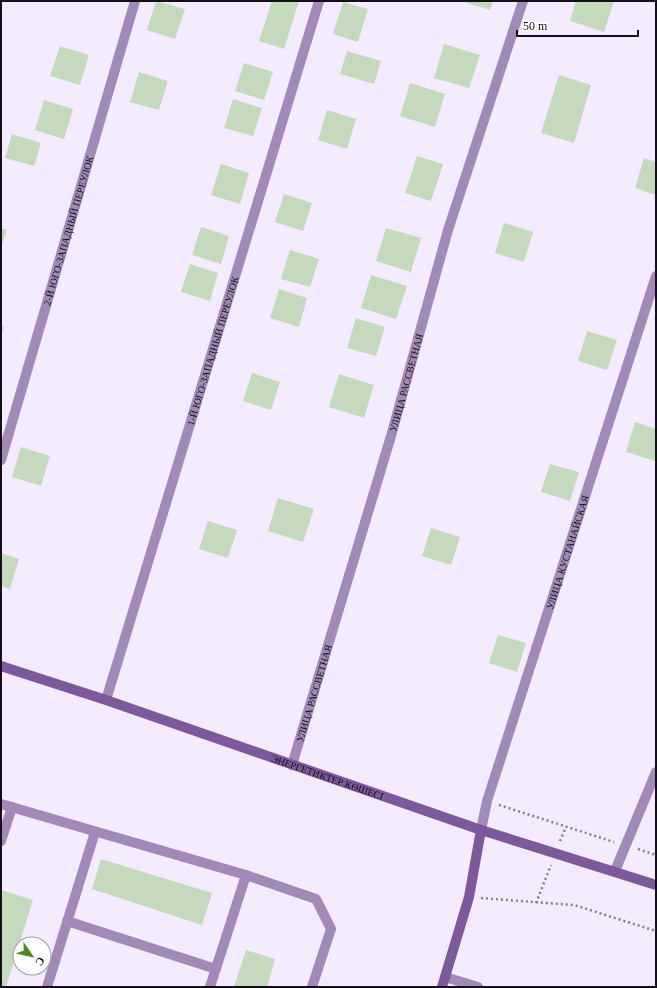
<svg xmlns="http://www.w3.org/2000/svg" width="657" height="988" font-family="Georgia,serif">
  <rect width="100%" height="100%" fill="#f4ebfe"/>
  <g fill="#c5d9bc">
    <polygon points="156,1 185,9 175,39 147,30"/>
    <polygon points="272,1 299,1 284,49 259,41"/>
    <polygon points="461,1 493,1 490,10"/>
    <polygon points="576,1 614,1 604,32 570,21"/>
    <polygon points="343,2 368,9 358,42 333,34"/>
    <polygon points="444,44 480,55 469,88 434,78"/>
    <polygon points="60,46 89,55 80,85 50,76"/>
    <polygon points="347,51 381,61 374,84 340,74"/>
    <polygon points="244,63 273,72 264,100 235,91"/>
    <polygon points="139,72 168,81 159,110 130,102"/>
    <polygon points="559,75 591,85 574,143 541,133"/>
    <polygon points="410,83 445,94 435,127 400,116"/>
    <polygon points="233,99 262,108 253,136 224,128"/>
    <polygon points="44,100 73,109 64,139 35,130"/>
    <polygon points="327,110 356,119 347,149 318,140"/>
    <polygon points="12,134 41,143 34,166 5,158"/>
    <polygon points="417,156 443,164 431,201 405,193"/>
    <polygon points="644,158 656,162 656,195 635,188"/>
    <polygon points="221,164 249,173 240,204 211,195"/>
    <polygon points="284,194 312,203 303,231 275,222"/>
    <polygon points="504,223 533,232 524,262 495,253"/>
    <polygon points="201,227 229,236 221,264 192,255"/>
    <polygon points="1,228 7,230 1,247"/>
    <polygon points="386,228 421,238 411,272 376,261"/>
    <polygon points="290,250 319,259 310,287 281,279"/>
    <polygon points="190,264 218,273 210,301 181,292"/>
    <polygon points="371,275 407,286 396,319 361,308"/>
    <polygon points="279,289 307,298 299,327 270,318"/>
    <polygon points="356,318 385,327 376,356 347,348"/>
    <polygon points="1,326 4,327 1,336"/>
    <polygon points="587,331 617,340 607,370 578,361"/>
    <polygon points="252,373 280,382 271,410 243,401"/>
    <polygon points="339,374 374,385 364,418 329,407"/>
    <polygon points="635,422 656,429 656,457 655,461 626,452"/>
    <polygon points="21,447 50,456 41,486 12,477"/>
    <polygon points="550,464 579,472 570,501 541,492"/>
    <polygon points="278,498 314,509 303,542 268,531"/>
    <polygon points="208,521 237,530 228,558 199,549"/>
    <polygon points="431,528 460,537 451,565 422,556"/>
    <polygon points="1,553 19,559 10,589 1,586"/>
    <polygon points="498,635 526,643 517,672 489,663"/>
    <polygon points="101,859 212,893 202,925 92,889"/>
    <polygon points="1,890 33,900 6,987 1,987"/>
    <polygon points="246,950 275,959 267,987 234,987"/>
  </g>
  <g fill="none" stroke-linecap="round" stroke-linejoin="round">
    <g stroke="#837c8a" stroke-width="2.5" stroke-dasharray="2 3" stroke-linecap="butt">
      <polyline points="499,805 614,842"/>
      <polyline points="560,841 566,827"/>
      <polyline points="638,849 656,855"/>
      <polyline points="481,898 574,905 656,931"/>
      <polyline points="536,903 551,865"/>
    </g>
    <g stroke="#a18ab8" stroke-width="10">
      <path id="s1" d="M1,460L135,1"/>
      <path id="s2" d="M106,700L319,1"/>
      <path id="s3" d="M292,765L391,436L448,230L523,1"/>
      <polyline points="1,804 246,875 316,899 331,929 312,987"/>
      <path id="s4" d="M481,830L487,801L656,276"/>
      <polyline points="1,841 12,807"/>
      <polyline points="615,871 656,772"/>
      <polyline points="67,921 216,969"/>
      <polyline points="445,977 478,987"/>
      <polyline points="47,987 95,832"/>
      <polyline points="210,987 246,875"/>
    </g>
    <g stroke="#7b599b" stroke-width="10">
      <path id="s5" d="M1,666L106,700L481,830L656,885"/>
      <polyline points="442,987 469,897 481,830"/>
    </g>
  </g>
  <g text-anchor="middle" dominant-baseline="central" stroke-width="3" stroke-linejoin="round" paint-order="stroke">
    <g font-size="10" fill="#130e18" stroke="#fff">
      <text stroke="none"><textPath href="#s1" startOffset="239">2-Й ЮГО-ЗАПАДНЫЙ ПЕРЕУЛОК</textPath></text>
      <text stroke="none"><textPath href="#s2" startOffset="365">1-Й ЮГО-ЗАПАДНЫЙ ПЕРЕУЛОК</textPath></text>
      <text stroke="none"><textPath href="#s3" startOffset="399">УЛИЦА РАССВЕТНАЯ</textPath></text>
      <text stroke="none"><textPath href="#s4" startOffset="291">УЛИЦА КУСТАНАЙСКАЯ</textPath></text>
      <text stroke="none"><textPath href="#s3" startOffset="75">УЛИЦА РАССВЕТНАЯ</textPath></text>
      <text stroke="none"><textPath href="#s5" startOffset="345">ЭНЕРГЕТИКТЕР КӨШЕСІ</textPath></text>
    </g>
  </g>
  <rect width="657" height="988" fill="none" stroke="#130e18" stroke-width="4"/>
  <g transform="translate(32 956) rotate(124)"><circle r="19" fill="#ffffff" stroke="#a19fa3"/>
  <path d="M0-3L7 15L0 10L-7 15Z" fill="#4c8928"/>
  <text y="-6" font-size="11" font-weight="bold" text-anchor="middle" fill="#130e18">С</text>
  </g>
  <path d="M517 30v6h121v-6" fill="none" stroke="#130e18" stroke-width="2"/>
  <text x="523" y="30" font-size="12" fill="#130e18" stroke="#ffffff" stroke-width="3" paint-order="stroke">50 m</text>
</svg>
